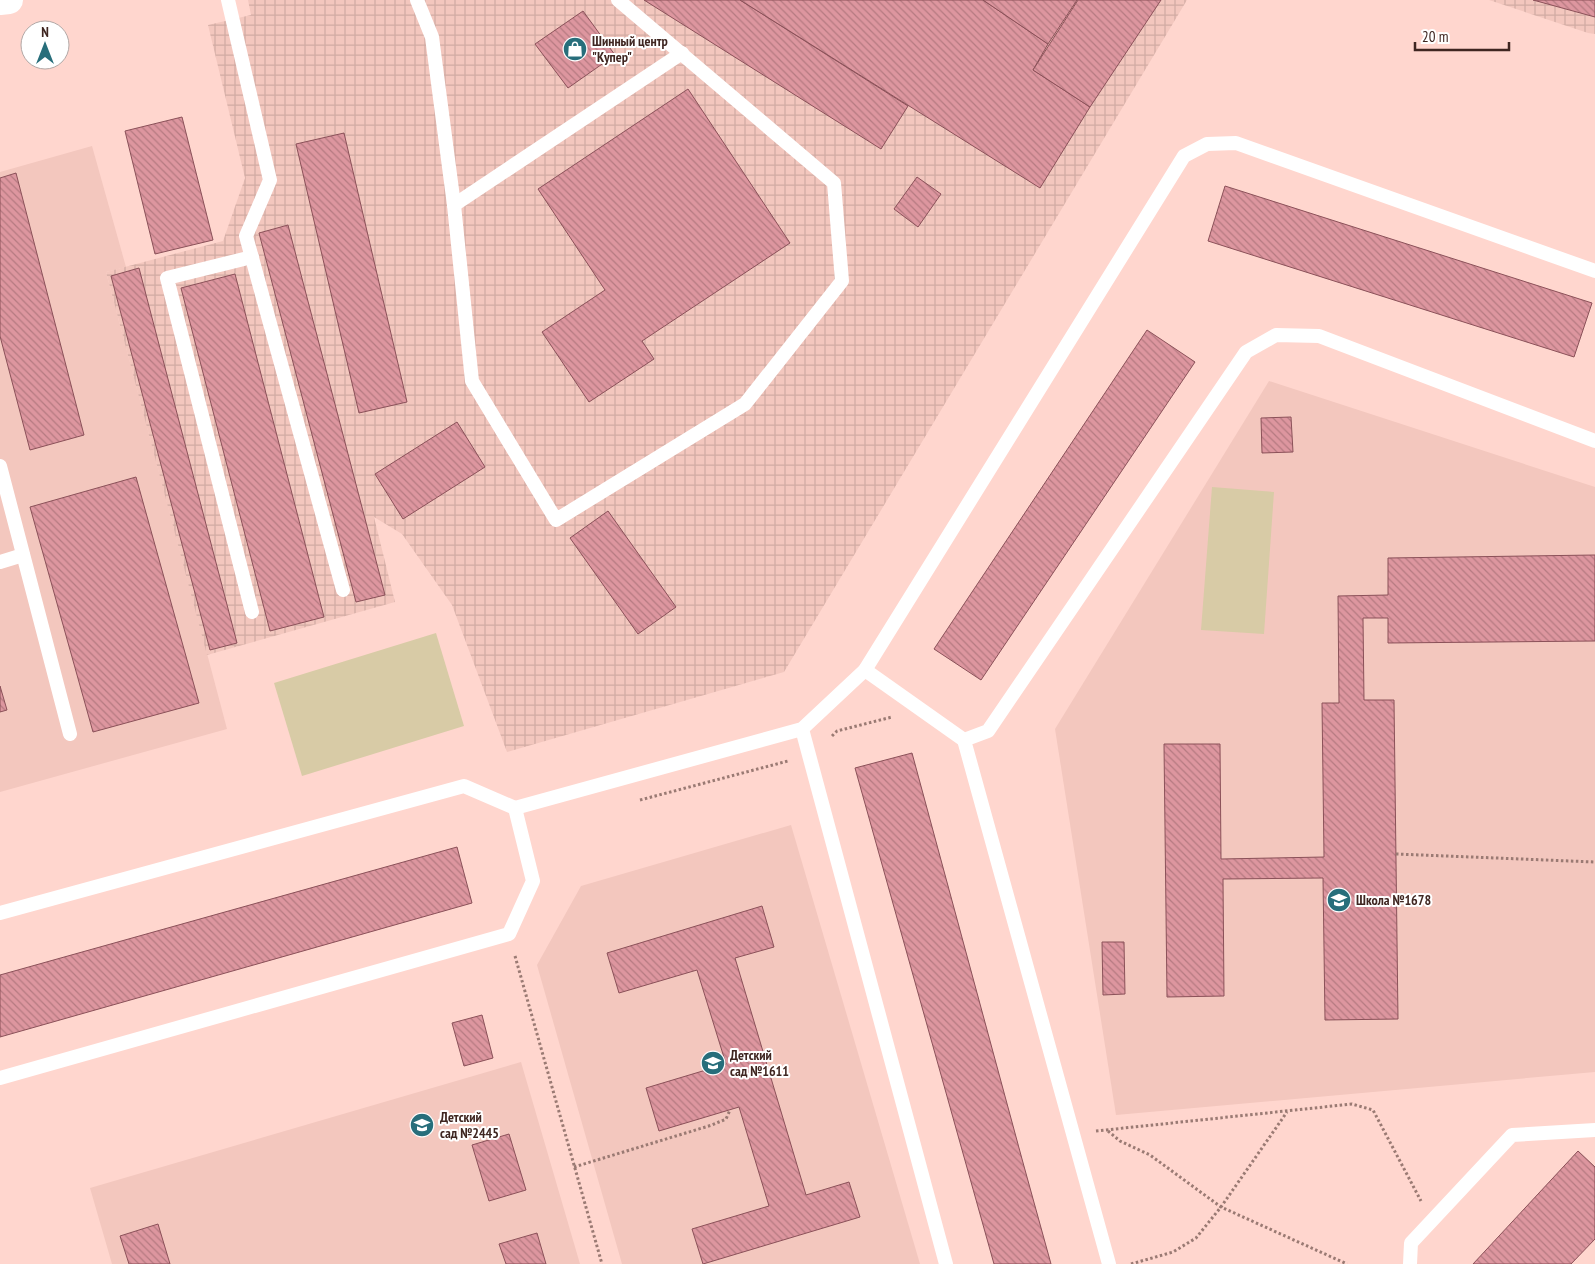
<svg xmlns="http://www.w3.org/2000/svg" width="1595" height="1264" font-family="'PT Sans Narrow',sans-serif">
  <defs>
    <pattern id="industrial-grid" width="8" height="8" patternUnits="userSpaceOnUse" patternTransform="scale(1.25)"><rect width="8" height="8" fill="#f3c7be"/><path d="M0 4h8M4 0v8" fill="none" stroke="#d1aba3"/></pattern>
    <pattern id="building-back-hatch" width="6" height="6" patternUnits="userSpaceOnUse" patternTransform="scale(1.25)"><rect width="6" height="6" fill="#dd969f"/><path d="M-1 5l2 2M0 0l6 6M5-1l2 2" fill="none" stroke="#b57a81"/></pattern>
  </defs>
  <rect width="100%" height="100%" fill="#ffd6ce"/>
  <g fill="#f3c7be">
    <polygon points="92,146 126,267 106,272 227,729 0,792 0,172"/>
    <polygon points="1269,381 1595,487 1595,1072 1116,1115 1055,729"/>
    <polygon points="791,825 920,1264 622,1264 537,965 581,886"/>
    <polygon points="521,1062 580,1264 112,1264 90,1188"/>
  </g>
  <g fill="url(#industrial-grid)">
    <polygon points="248,0 1187,0 784,672 507,752 452,605 402,534 374,517 395,602 207,655 106,272 223,241 245,178 208,25 251,15"/>
    <polygon points="1489,0 1595,0 1595,34 1588,33"/>
  </g>
  <g fill="#d8cba6">
    <polygon points="1212,487 1274,492 1264,634 1201,630"/>
    <polygon points="436,633 464,726 302,776 274,683"/>
  </g>
  <g fill="url(#building-back-hatch)" stroke="#8b5159">
    <polygon points="644,0 740,0 908,106 881,149"/>
    <polygon points="740,0 983,0 1048,44 1033,70 1090,107 1040,188"/>
    <polygon points="983,0 1077,0 1048,44"/>
    <polygon points="1078,0 1161,0 1090,107 1033,70"/>
    <polygon points="1533,0 1595,0 1595,17"/>
    <polygon points="583,11 615,55 568,88 535,44"/>
    <polygon points="688,89 790,243 642,341 654,359 589,402 542,332 605,290 538,189"/>
    <polygon points="182,117 213,240 155,254 125,131"/>
    <polygon points="344,133 407,402 359,413 296,144"/>
    <polygon points="16,173 84,435 30,450 0,336 0,178"/>
    <polygon points="917,177 941,194 918,227 894,209"/>
    <polygon points="1225,186 1592,303 1574,357 1208,241"/>
    <polygon points="288,225 385,595 356,602 259,233"/>
    <polygon points="139,268 237,643 210,650 111,276"/>
    <polygon points="235,274 324,617 270,631 181,288"/>
    <polygon points="1147,330 1195,362 981,680 934,649"/>
    <polygon points="1291,417 1293,452 1262,453 1261,418"/>
    <polygon points="457,422 485,467 403,519 375,474"/>
    <polygon points="136,477 199,703 93,732 30,507"/>
    <polygon points="608,511 676,607 638,634 570,538"/>
    <polygon points="1595,555 1595,641 1388,643 1388,618 1363,618 1364,700 1394,700 1398,1019 1325,1020 1323,878 1223,879 1224,996 1167,997 1164,744 1220,744 1221,859 1324,857 1322,703 1339,703 1338,596 1388,595 1388,558"/>
    <polygon points="0,686 7,710 0,712"/>
    <polygon points="912,753 1022,1159 1051,1264 994,1264 855,768"/>
    <polygon points="457,847 472,903 0,1037 0,975"/>
    <polygon points="762,906 774,947 735,958 806,1195 849,1182 860,1217 703,1264 692,1229 769,1206 739,1107 659,1131 646,1088 726,1064 697,970 619,993 607,953"/>
    <polygon points="1102,942 1124,942 1125,994 1103,995"/>
    <polygon points="482,1015 493,1058 464,1066 452,1023"/>
    <polygon points="509,1134 526,1190 489,1201 472,1145"/>
    <polygon points="1578,1151 1595,1167 1595,1239 1571,1264 1473,1264"/>
    <polygon points="158,1224 170,1264 129,1264 120,1236"/>
    <polygon points="537,1233 546,1264 506,1264 499,1244"/>
  </g>
  <g fill="none" stroke-linecap="round" stroke-linejoin="round">
    <g stroke="#9a7a73" stroke-width="3" stroke-dasharray="2.5 2.5" stroke-linecap="butt">
      <polyline points="832,736 837,731 892,717"/>
      <polyline points="640,800 788,761"/>
      <polyline points="1396,854 1595,862"/>
      <polyline points="515,956 602,1264"/>
      <polyline points="1096,1131 1352,1104 1373,1110 1421,1201"/>
      <polyline points="1108,1131 1120,1141 1150,1155 1221,1207 1347,1264"/>
      <polyline points="574,1167 712,1125 726,1119 730,1110"/>
      <polyline points="1131,1264 1173,1252 1196,1238 1221,1207 1287,1112"/>
    </g>
    <g stroke="#fff" stroke-width="14">
      <polyline points="228,0 270,180 246,236 343,590"/>
      <polyline points="417,0 432,37 454,205 472,381 556,520 745,404 842,281 834,183 618,0"/>
      <polyline points="454,205 682,53"/>
      <polyline points="0,466 70,734"/>
      <polyline points="0,562 23,555"/>
      <polyline points="252,612 167,278 252,257"/>
      <polyline points="865,670 964,740"/>
      <polyline points="802,729 946,1264"/>
      <polyline points="515,808 802,729 865,670 1184,156 1207,144 1236,143 1595,271"/>
      <polyline points="0,913 464,786 515,808 533,881 509,934 0,1078"/>
      <polyline points="1109,1264 964,740 988,731 1246,352 1276,335 1319,336 1595,441"/>
      <polyline points="1410,1264 1411,1243 1512,1135 1595,1130"/>
    </g>
    <polyline stroke="#fff" stroke-width="28" points="0,1 9,0"/>
  </g>
  <defs>
    <g id="shop-disc" transform="scale(1.25)"><circle r="9.5" fill="#276e7b" stroke="#fff"/><path d="M-5-2.5h2.3a2.7 3.5 0 0 1 5.4 0H5L5.5 6h-11ZM-1.5-2.5h3a1.5 2.3 0 0 0-3 0Z" fill="#fff"/></g>
    <g id="school-disc" transform="scale(1.25)"><circle r="9.5" fill="#276e7b" stroke="#fff"/><path d="M0-5L7-2L0 1L-7-2ZM-4 1L0 2.5L4 1V4Q0 6-4 4Z" fill="#fff"/></g>
  </defs>
  <g fill-rule="evenodd">
    <use href="#shop-disc" x="575" y="49"/>
    <use href="#school-disc" x="1339" y="900"/>
    <use href="#school-disc" x="713" y="1063"/>
    <use href="#school-disc" x="422" y="1125"/>
  </g>
  <g text-anchor="middle" dominant-baseline="central" stroke-width="4" stroke-linejoin="round" paint-order="stroke">
    <g font-size="14" font-weight="bold" fill="#3f2621" stroke="#fff" text-anchor="start">
      <text x="592" y="41">Шинный центр<tspan x="592" dy="16">"Купер"</tspan></text>
      <text x="1356" y="900">Школа №1678</text>
      <text x="730" y="1055">Детский<tspan x="730" dy="16">сад №1611</tspan></text>
      <text x="440" y="1117">Детский<tspan x="440" dy="16">сад №2445</tspan></text>
    </g>
  </g>
  <g transform="translate(45 45)"><circle r="24" fill="#ffffff" stroke="#b2a8a6"/>
  <path d="M0-4L9 19L0 12L-9 19Z" fill="#276e7b"/>
  <text y="-8" font-size="14" font-weight="bold" text-anchor="middle" fill="#3f2621">N</text>
  </g>
  <path d="M1415 42v8h94v-8" fill="none" stroke="#3f2621" stroke-width="2.5"/>
  <text x="1422" y="42" font-size="15" fill="#3f2621" stroke="#ffffff" stroke-width="4" paint-order="stroke">20 m</text>
</svg>
